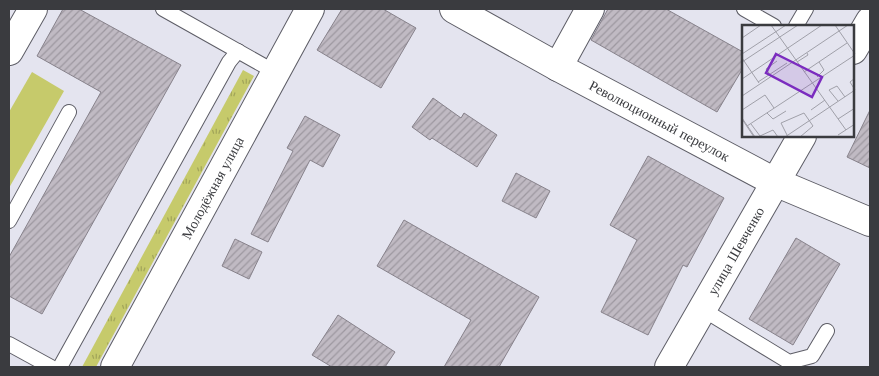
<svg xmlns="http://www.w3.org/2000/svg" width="879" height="376" font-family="'Libre Baskerville',serif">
  <defs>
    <pattern id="grass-tufts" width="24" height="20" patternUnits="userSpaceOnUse" patternTransform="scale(1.25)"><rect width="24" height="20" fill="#c6ca6b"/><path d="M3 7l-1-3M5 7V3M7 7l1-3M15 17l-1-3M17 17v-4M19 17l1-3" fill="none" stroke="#a2a559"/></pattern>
    <pattern id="building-hatch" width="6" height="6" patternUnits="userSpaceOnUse" patternTransform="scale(1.25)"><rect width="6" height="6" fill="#c0bac3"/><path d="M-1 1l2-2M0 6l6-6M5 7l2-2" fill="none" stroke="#9d98a0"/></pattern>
  </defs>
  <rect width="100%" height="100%" fill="#e4e4ef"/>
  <polygon fill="url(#grass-tufts)" points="243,70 254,76 96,367 82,367"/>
  <polygon fill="#c6ca6b" points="32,72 64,91 9,188 9,112"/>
  <g fill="url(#building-hatch)" stroke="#87828b">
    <polygon points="63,9 79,9 181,65 42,314 9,296 9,257 101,92 37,56"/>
    <polygon points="342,9 383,9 416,28 381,88 317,50"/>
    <polygon points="608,9 666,9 743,52 743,68 717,112 591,40"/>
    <polygon points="433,98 461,118 464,113 497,135 477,167 432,138 430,140 412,127"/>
    <polygon points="870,110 870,168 847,157"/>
    <polygon points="305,116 340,135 323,167 310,160 268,242 251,234 293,151 287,148"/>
    <polygon points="648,156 724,198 687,267 683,265 648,335 601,312 637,240 610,225"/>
    <polygon points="516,173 550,191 536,218 502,201"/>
    <polygon points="404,220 539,297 499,367 444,367 471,320 377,266"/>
    <polygon points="796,238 840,264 793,345 749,319"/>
    <polygon points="235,239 262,252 249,279 222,266"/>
    <polygon points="338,315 395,352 385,367 332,367 312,355"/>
  </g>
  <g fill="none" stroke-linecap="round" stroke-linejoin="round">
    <g stroke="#5d5d66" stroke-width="16">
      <g id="service">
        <polyline points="163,9 275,72"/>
        <polyline points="744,9 774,26"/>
        <polyline points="796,26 806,9"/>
        <polyline points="9,221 69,112"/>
        <polyline points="702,309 789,362 812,356 827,331"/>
        <polyline points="9,344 51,367"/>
        <polyline points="60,367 229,62 238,51"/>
      </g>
    </g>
    <g stroke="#5d5d66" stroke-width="30">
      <g id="minor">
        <path id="s1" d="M454,9L558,67L775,182L870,222"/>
        <polyline points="853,50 870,21"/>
        <polyline points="9,51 33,9"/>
        <polyline points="558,67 590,9"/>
        <path id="s2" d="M115,367L310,9"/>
        <path id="s3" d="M669,367L802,136"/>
      </g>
    </g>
    <use href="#service" stroke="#fff" stroke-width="14"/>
    <use href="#minor" stroke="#fff" stroke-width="28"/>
  </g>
  <g text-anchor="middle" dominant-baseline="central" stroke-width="4" stroke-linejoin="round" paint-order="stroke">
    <g font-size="14" fill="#3a3b3f" stroke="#fff">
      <text stroke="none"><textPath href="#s1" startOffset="234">Революционный переулок</textPath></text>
      <text stroke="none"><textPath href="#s2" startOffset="204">Молодёжная улица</textPath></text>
      <text stroke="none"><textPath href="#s3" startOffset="134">улица Шевченко</textPath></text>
    </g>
  </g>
  <g transform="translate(742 25)">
    <rect width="112" height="112" fill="#e4e4ef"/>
    <path fill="none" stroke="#a0a0a9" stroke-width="1" d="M29,0L104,105M93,0L113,29M0,13L19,0M0,29L44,0M0,33L17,58M0,37L56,0M55,37L66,30L65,28M62,47L105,18M29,51L24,44L35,36M75,52L82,45L77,37M113,53L108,57L113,65M0,54L80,0M16,57L45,38M0,71L106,0M96,76L87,65L95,61L103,72M0,85L23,70L32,83M69,85L83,75M25,88L31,94L44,86M0,93L13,112M0,94L12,112M96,94L113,83M9,99L18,111L31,105L36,112M5,101L113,30M45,110L39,98L62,88L71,101L58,112M96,110L113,99M43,112L113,65"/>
    <path fill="#7b2cbf" fill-opacity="0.15" stroke="#7b2cbf" stroke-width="2.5" d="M34,29L80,52L70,72L24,48Z"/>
    <rect width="112" height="112" fill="none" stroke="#3a3b3f" stroke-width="2.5"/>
  </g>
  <rect width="879" height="376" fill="none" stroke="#3a3b3f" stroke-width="20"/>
</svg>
